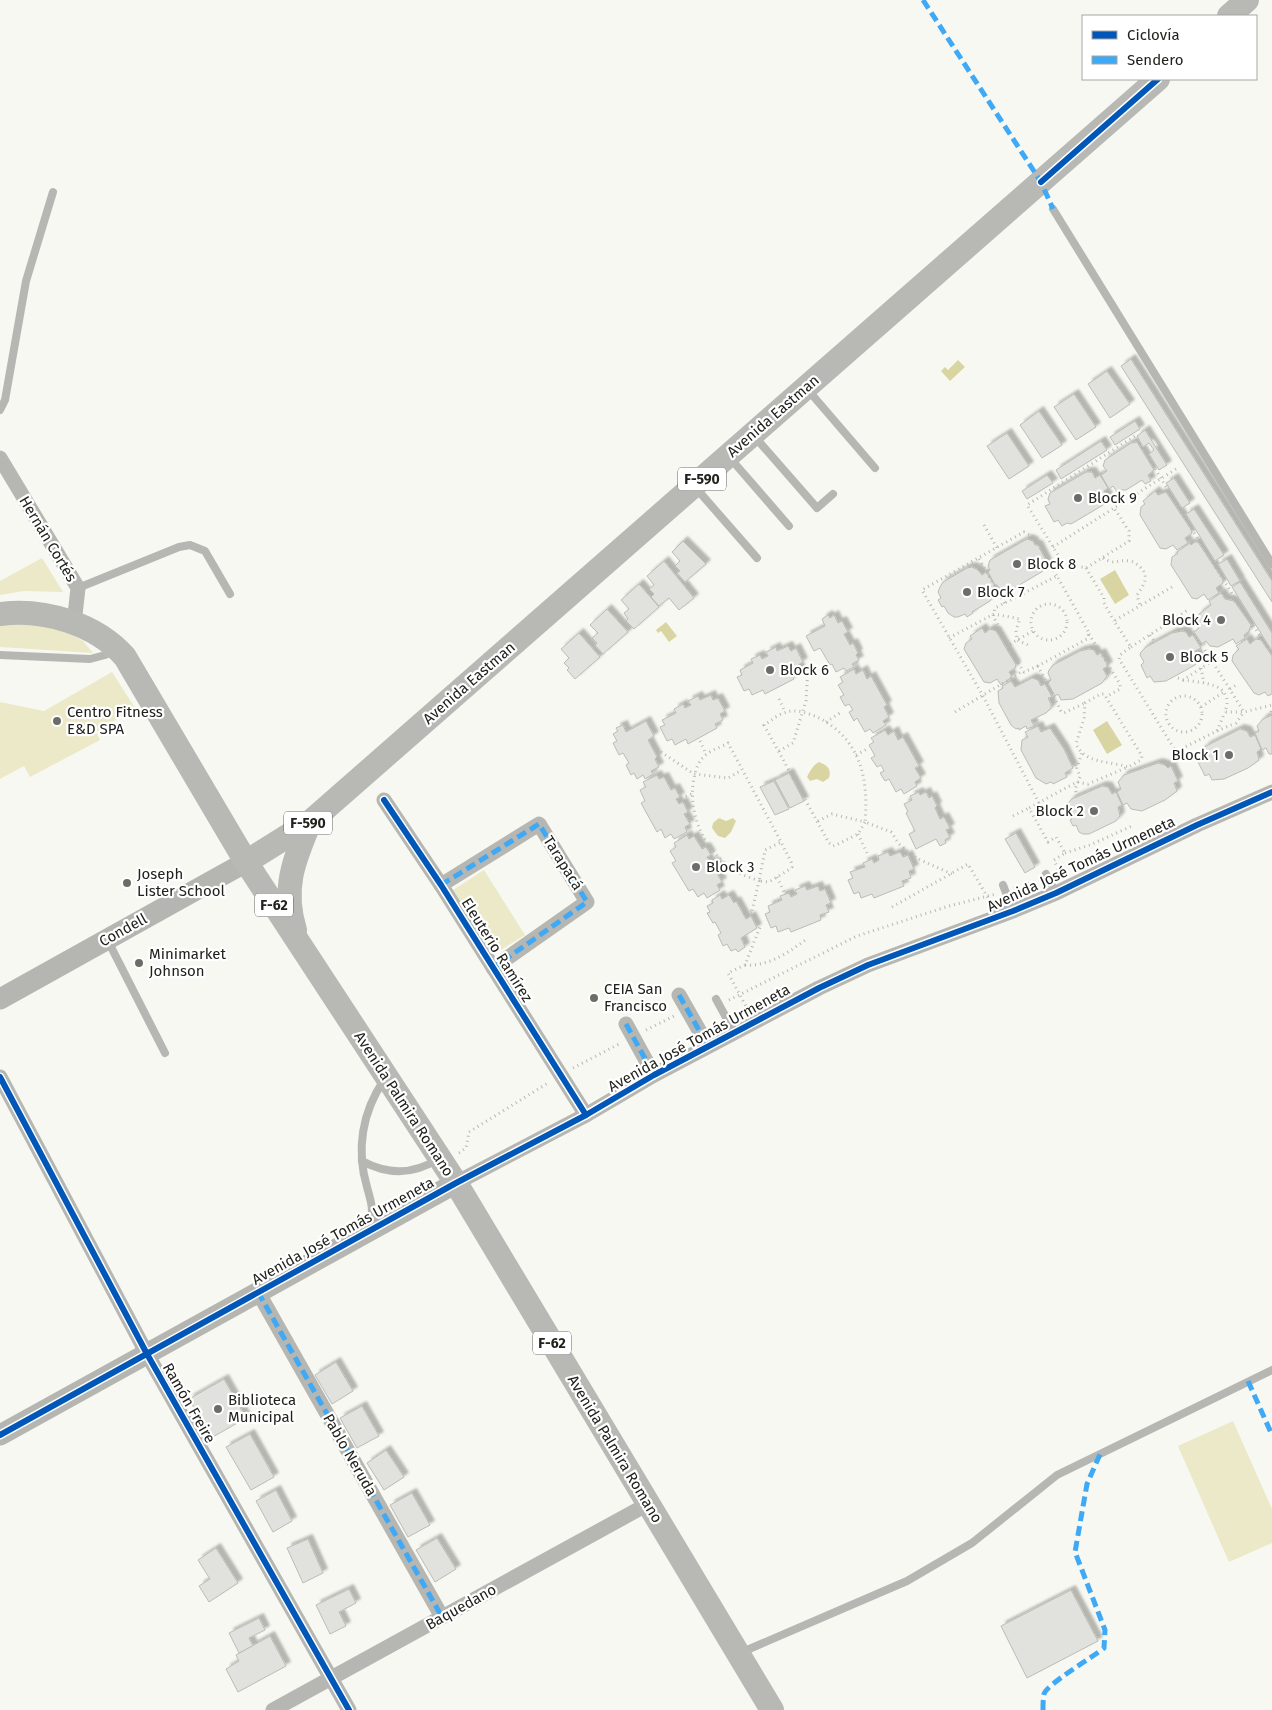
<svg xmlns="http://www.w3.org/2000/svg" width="1272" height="1710" font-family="'Fira Sans',sans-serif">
  <defs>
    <filter id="shadow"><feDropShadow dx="4.5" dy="-4.5" stdDeviation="1" flood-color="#0004"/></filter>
  </defs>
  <rect width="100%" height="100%" fill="#f8f8f2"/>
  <g fill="#ebe9c8">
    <polygon points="42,558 63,592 24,591 0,595 0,581"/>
    <polygon points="0,623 57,626 83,641 93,653 0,647"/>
    <polygon points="112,672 135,708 96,732 100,740 30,777 24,766 0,779 0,702 44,711"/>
    <polygon points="484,870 525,935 491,956 450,892"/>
    <polygon points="1233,1421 1272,1509 1272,1543 1229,1562 1178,1446"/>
  </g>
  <g fill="#d9d5a2">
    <polygon points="958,360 965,367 950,381 941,371 945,367 948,370"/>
    <polygon points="1115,570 1129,595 1115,604 1100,579"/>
    <polygon points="666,622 677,636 669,642 661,631 658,633 656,630"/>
    <polygon points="1107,721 1122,745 1107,754 1093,730"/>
    <path d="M819,762C827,765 832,769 829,778L823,782L817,779L810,781L807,777C810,771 813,765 819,762Z"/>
    <polygon points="719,818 726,821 733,818 736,821 731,832 725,838 718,836 712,828 713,823"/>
  </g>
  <g fill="#e1e1dd" stroke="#bcbcb7" filter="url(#shadow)">
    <polygon points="1131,359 1272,581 1272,602 1121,366"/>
    <polygon points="1107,371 1130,404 1110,418 1088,384"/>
    <polygon points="1074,394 1096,427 1076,440 1054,407"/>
    <polygon points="1039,411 1062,445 1042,458 1020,425"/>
    <polygon points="1135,421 1140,429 1115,445 1110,437"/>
    <polygon points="1145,430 1167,465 1159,470 1149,454 1154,450 1149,443 1143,447 1137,436"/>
    <polygon points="1007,433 1029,466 1009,479 987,446"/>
    <polygon points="1101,441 1107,450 1061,479 1056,470"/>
    <polygon points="1137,442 1154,470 1148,475 1151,481 1145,484 1142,480 1126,490 1121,490 1117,492 1113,486 1109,489 1101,475 1107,471 1103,466 1105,460 1131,443"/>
    <polygon points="1086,472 1092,472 1095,478 1100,475 1108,488 1104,491 1108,497 1103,505 1071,524 1067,523 1062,526 1058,520 1054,522 1045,506 1050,504 1048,499 1050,493"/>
    <polygon points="1047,475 1053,483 1027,499 1022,491"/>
    <polygon points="1174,478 1190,503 1182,508 1166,483"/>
    <polygon points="1155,491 1158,495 1166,492 1192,531 1191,534 1185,538 1188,543 1177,550 1173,545 1166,549 1160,548 1140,515 1141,507 1145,504 1143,501"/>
    <polygon points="1194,509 1224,555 1215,561 1186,514"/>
    <polygon points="1027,539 1033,541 1035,545 1038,545 1047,563 1043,571 1011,590 1001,590 997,585 995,585 988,572 990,570 988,566 990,560"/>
    <polygon points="683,541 706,564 685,582 677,573 680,571 675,566 680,561 672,552"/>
    <polygon points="1195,542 1198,542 1223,580 1223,583 1216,588 1219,593 1208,600 1204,594 1197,599 1192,598 1171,565 1172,557 1178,553 1177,552 1190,543 1191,545"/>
    <polygon points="1227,559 1240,581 1231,586 1218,564"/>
    <polygon points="664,561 694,598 679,610 669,598 659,606 651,597 654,594 649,589 654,585 647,576"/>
    <polygon points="972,567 978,570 982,575 986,572 995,586 992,588 995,593 990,601 972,612 973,613 967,617 965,614 958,617 954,617 948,613 944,606 942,607 938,600 941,598 938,592 940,587 943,582 967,568"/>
    <polygon points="1240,582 1272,633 1272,651 1232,587"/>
    <polygon points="639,584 659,607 634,629 626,621 628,619 624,613 629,609 621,600"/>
    <polygon points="1221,593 1225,599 1234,601 1251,625 1249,631 1244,635 1245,638 1236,644 1233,639 1218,647 1210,646 1206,641 1202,644 1194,632 1199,628 1196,622 1199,614 1211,605 1209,601"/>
    <polygon points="607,609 628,632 603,654 595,645 597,643 592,638 598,633 590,625"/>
    <polygon points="828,615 830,618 834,615 838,623 842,621 848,632 844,634 850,645 853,643 858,653 856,655 859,660 852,664 854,667 846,671 844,668 836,672 832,664 830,665 820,648 814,651 806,636 825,626 822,619"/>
    <polygon points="982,628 985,633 990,629 996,631 1016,665 1015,668 1009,672 1012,677 1001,685 997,679 990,683 984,682 964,649 966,643 972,639 970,636"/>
    <polygon points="1182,631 1186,632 1189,637 1193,635 1201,648 1195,651 1199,658 1195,665 1166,681 1154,682 1150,676 1147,678 1141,665 1144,662 1140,655 1141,652 1146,647 1172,633"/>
    <polygon points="579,633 600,657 575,679 567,670 569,668 564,663 569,658 561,649"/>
    <polygon points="1247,639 1250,644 1256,639 1261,640 1272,656 1272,694 1268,696 1265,692 1259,695 1254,693 1232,661 1233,655 1239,649 1236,646"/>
    <polygon points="788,646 791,651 796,648 803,662 798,665 801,671 792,675 794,679 765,694 763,690 752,695 749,689 744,691 737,677 742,675 740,670 753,663 751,659 760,655 762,659 768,656 766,652 776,647 777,651"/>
    <polygon points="1089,649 1094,650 1097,655 1101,653 1108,666 1103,669 1107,676 1102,683 1073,699 1061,700 1058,694 1055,696 1048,683 1051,680 1048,673 1049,670 1053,665 1080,651"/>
    <polygon points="854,669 856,674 863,670 867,679 871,676 887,705 884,707 889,717 883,721 886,725 873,733 870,729 865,732 857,718 854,721 849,712 853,710 849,704 845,706 840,697 844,695 838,685 843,682 840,677"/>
    <polygon points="1032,678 1038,680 1041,686 1045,684 1052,697 1048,698 1051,704 1051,708 1046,713 1031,720 1034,726 1027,729 1026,726 1019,730 1019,728 1016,729 1011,725 999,703 998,691 1003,688 1002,686 1011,681 1015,687"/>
    <polygon points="711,695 713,700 718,698 725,711 720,714 723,720 715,724 717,728 688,744 686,739 675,745 672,739 667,741 660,727 665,725 662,720 676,713 674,709 683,704 685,708 691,705 688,701 698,696 700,700"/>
    <polygon points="1272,715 1272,754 1269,754 1266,748 1262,750 1255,733 1259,731 1257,726 1263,719"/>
    <polygon points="646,721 654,736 648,740 657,757 655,759 659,767 651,771 653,774 645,779 643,775 637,779 634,773 631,775 626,765 629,763 623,753 619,755 613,743 617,741 613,734 618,731 616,728 623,725 626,732"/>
    <polygon points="1038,726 1041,732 1050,728 1064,749 1073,768 1065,773 1067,777 1053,784 1051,782 1046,784 1036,778 1021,750 1022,740 1028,737 1025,732"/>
    <polygon points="1240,729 1247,731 1250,737 1255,735 1261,749 1257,752 1259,760 1248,768 1224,779 1212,780 1209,774 1205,776 1197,760 1202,758 1200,752 1206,746"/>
    <polygon points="885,730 888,735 894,731 898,740 903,737 919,766 915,768 921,778 915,782 917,786 904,794 901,789 896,792 889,779 885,781 880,773 884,771 881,765 877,767 871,758 875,756 869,745 874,742 871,738"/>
    <polygon points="1158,763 1165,765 1168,768 1171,766 1178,781 1174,783 1177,791 1165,800 1142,811 1131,809 1127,803 1123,805 1117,792 1121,789 1118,782 1124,775"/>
    <polygon points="789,773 804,801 790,808 775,780"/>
    <polygon points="657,775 659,779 664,777 671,790 675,788 680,797 676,799 679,804 683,802 688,812 684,814 690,824 685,827 687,832 674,839 671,834 665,838 661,829 657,832 641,803 645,801 640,790 646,787 643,782"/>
    <polygon points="774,781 789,809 775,815 760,787"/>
    <polygon points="1102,786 1108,787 1112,794 1116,792 1122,805 1118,807 1120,816 1116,821 1089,834 1083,834 1079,832 1076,825 1073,826 1070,820 1072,819 1068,808 1068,803 1072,799"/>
    <polygon points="919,792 920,795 926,792 929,798 932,796 937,806 935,808 940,819 944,817 950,828 946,830 950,837 945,840 946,843 940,846 936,839 916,849 909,834 915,831 906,813 908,812 904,804 912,800 910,796"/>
    <polygon points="1016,833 1035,867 1025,873 1005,839"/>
    <polygon points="687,835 689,839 694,836 702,849 706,847 711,855 707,857 710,863 714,861 720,870 716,872 722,882 717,885 720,890 707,898 704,893 698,897 693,889 689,891 672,863 676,861 670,851 676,847 674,843"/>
    <polygon points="888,852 890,856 900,852 903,857 908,855 914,869 909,871 911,878 902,881 904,886 874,898 872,894 861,898 859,892 854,894 848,880 853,878 850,872 865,867 863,863 872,859 874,863 879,860 878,856"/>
    <polygon points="805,886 807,890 818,886 820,891 825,889 831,903 826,905 829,912 820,915 821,920 791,932 789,928 778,932 776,926 771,928 765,914 770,912 768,906 782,900 780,896 789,893 791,897 797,894 795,890"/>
    <polygon points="720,895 722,899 729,895 734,903 736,901 746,919 751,916 757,928 741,938 745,947 738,952 736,949 731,951 727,944 723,946 718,935 721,933 715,922 713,923 707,913 710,912 707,906 713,903 712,900"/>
    <polygon points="336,1362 353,1391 332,1404 315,1375"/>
    <polygon points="224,1379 246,1418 211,1438 189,1399"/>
    <polygon points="362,1406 379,1436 357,1448 340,1418"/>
    <polygon points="250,1434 274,1477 251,1490 226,1447"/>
    <polygon points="386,1450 404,1477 384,1490 367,1463"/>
    <polygon points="276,1490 292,1521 273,1532 256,1501"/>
    <polygon points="412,1493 430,1525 408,1537 390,1505"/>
    <polygon points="437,1538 456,1569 435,1582 416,1550"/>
    <polygon points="308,1539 323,1573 303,1583 287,1548"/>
    <polygon points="216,1548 238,1583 209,1602 199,1586 210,1579 198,1560"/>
    <polygon points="349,1589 356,1603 339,1612 346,1626 330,1634 316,1605"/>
    <polygon points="1071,1590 1098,1641 1027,1678 1001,1626"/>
    <polygon points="259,1618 265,1630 249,1638 253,1646 239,1653 229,1633"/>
    <polygon points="270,1636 286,1666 238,1692 226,1669 239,1661 236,1655"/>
  </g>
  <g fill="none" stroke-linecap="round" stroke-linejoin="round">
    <g stroke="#b7b7b4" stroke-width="3" stroke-dasharray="1 4" stroke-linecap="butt">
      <path d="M1176,469L1114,508L1129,531V541L1086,568L1063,563L1027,505L1135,436C1180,509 1223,583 1272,653"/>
      <polyline points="984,525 997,548"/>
      <polyline points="1053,547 1114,508"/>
      <path d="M1103,558C1115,566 1117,559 1129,561C1133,561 1137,564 1140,567C1150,576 1144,585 1137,595L1140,606"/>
      <polyline points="979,559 1005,604"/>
      <polyline points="1086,568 1104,598 1104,603 1114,621"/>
      <polyline points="1172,587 1114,621 1131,647 1120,655 1119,659 1175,750 1177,751 1217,731 1225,712"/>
      <circle cx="1049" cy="622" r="18"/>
      <polyline points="1089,634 1120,684 1120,689 1106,697"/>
      <polyline points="1150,635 1154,641"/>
      <polyline points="949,638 994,614 1020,619 1016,630 1017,640 1030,646"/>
      <polyline points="1010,644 1033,631"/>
      <polyline points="1131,647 1188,610"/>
      <polyline points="1205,650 1244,712 1272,705"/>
      <polyline points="1038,666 1024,672 1023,671 1011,649 1010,644 1006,640 993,616 995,608 1057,576 1089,633 1087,639 1038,666 1061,711 1064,713 1085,703"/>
      <polyline points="1201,668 1204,683"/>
      <polyline points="1178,678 1183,680 1212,661"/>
      <path d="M1183,680C1204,683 1235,683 1225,712H1244"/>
      <polyline points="1230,689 1238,684"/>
      <circle cx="1184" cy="714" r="18"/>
      <polyline points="779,699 785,712"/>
      <polyline points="1201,707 1224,692"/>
      <polyline points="955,712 1023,671"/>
      <polyline points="1271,712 1272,709"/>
      <polyline points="826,722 840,713"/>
      <polyline points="1217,731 1236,723 1244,712"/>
      <polyline points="700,741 706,754"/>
      <polyline points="779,751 793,743 806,701 808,669"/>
      <polyline points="661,752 694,774 728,778 742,770"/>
      <polyline points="856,755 869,748"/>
      <polyline points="1071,756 1077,767"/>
      <polyline points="1076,792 1075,789 1080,777 1077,768 1082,753"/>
      <polyline points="681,798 692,794"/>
      <polyline points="1039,803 983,696 922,590 1024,532 1034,537 1057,576"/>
      <polyline points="1013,816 1029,808"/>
      <path d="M818,821L832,814L865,822L858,834L836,845L833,846L829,843L764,725C771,721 777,715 784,713C795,708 807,713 817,717C860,738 869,778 865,822L891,832L899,844L916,858L952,874"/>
      <polyline points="858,834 868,855"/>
      <polyline points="1065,853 1090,845 1132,826"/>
      <path d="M1058,869L1054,860L1065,853L1056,837L1048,842L1029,808L1077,782L1088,784L1128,767C1110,761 1085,764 1076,744L1084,718L1085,703L1101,694H1104L1142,756L1141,760L1128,767"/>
      <polyline points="777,877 784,892"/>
      <polyline points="1014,888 1037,881"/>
      <polyline points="892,907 968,864 991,903"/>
      <polyline points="746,914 752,911"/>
      <path d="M745,965C768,967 789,952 807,939"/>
      <polyline points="729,1000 857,936 949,906 996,894"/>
      <path d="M748,1010L728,973L745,965L760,927L752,911L759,881C752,878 744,876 738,872C707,855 689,819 693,784C695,772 697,761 707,754C713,749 722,747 728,743L780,840L791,862L792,867L790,869L769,882L759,881L765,850L781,842"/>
      <polyline points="646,1030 674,1016"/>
      <polyline points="573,1068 621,1043"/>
      <polyline points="459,1153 466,1148 469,1132 548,1083"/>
    </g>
    <g stroke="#b6b6b3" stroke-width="8">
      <polyline points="1053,209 1272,564"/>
      <polyline points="808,390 875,468"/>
      <polyline points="0,410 5,400 26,281 53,192"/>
      <polyline points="755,437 817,508 833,494"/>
      <polyline points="730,458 789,526"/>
      <polyline points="695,487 757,558"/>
      <polyline points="78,588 179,547 190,545 205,551 230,594"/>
      <polyline points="0,655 90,659 105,655 113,650"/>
      <polyline points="1046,874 1056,893"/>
      <polyline points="1003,885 1013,911"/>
      <polyline points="108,941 165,1053"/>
      <polyline points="716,999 734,1032"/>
      <path d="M362,1161C388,1175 413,1175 438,1159"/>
      <path d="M371,1225C374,1211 371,1201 367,1187C356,1150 362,1112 384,1080"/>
      <polyline points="740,1653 907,1581 972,1543 1057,1475 1272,1370"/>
    </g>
    <g stroke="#b6b6b3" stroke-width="15">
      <polyline points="0,458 78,588 74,624"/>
      <polyline points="384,800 441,885 586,1115"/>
      <polyline points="441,885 539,824 587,902 493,968"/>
      <polyline points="679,995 708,1046"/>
      <polyline points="626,1024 654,1075"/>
      <polyline points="0,1077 147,1354 349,1710"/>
      <polyline points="456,1183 586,1115 654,1075 819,988 868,965 1013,911 1056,893 1197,825 1272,792"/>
      <polyline points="258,1292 442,1617"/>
      <polyline points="273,1710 648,1504"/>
    </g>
    <g stroke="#b5b5b1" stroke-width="21">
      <polyline points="0,999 246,862"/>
      <polyline points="0,1435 456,1183"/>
    </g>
    <g stroke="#b8b8b5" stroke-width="24">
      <polyline points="1229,16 1247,0"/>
      <path d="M0,614C44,608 96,624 125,657L246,862L456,1183L772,1710"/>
      <polyline points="246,862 310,822 1158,79"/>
      <path d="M295,930C282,888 294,860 310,822"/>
    </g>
    <g stroke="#3fa9f5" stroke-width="5" stroke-dasharray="10 5" stroke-linecap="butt">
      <polyline points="923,0 1041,182 1053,209"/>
      <polyline points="441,885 539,824 587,902 493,968"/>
      <polyline points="679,995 708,1046"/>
      <polyline points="626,1024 654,1075"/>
      <polyline points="258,1292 442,1617"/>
      <polyline points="1248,1381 1272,1435"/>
      <path d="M1043,1710C1043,1705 1043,1699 1044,1694C1047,1684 1093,1657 1104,1648L1105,1630L1075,1552L1087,1484L1101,1452"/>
    </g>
    <g stroke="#fff" stroke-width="9">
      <g id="cycleway">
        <polyline points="1041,182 1158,79"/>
        <polyline points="384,800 441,885 586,1115"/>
        <polyline points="0,1077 147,1354 349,1710"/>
        <polyline points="0,1435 456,1183 586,1115 654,1075 819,988 868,965 1013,911 1056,893 1197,825 1272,792"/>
      </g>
    </g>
    <use href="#cycleway" stroke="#0057b8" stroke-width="6"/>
  </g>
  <g fill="#6c6c68" stroke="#fff" stroke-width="2">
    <circle cx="1078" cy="498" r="5"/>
    <circle cx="1017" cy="564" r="5"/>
    <circle cx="967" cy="592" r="5"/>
    <circle cx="1221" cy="620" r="5"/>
    <circle cx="1170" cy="657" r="5"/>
    <circle cx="770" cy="670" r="5"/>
    <circle cx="57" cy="721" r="5"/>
    <circle cx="1229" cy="755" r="5"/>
    <circle cx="1094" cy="811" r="5"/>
    <circle cx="696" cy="867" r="5"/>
    <circle cx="127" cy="883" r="5"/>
    <circle cx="139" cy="963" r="5"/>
    <circle cx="594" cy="998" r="5"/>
    <circle cx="218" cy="1409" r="5"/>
  </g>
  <g text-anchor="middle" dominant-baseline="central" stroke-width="4.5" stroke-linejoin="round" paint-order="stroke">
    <g fill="#fff" stroke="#646461" stroke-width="1">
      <rect x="678" y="467.5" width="48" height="23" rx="4"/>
      <rect x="284" y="811.5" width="48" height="23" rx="4"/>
      <rect x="255" y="893.5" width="38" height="23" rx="4"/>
      <rect x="533" y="1331.5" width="38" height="23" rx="4"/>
    </g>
    <g font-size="14" font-weight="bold" fill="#21211d">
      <text x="702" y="479">F-590</text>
      <text x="308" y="823">F-590</text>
      <text x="274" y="905">F-62</text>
      <text x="552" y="1343">F-62</text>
    </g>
    <g font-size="15" fill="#21211d" stroke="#fff">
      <text transform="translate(773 416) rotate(-41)">Avenida Eastman</text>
      <text transform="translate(48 539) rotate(59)">Hernán Cortés</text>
      <text transform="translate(469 683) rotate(-41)">Avenida Eastman</text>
      <text transform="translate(563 863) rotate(58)">Tarapacá</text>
      <text transform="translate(1081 864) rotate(-25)">Avenida José Tomás Urmeneta</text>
      <text transform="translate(123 930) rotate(-29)">Condell</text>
      <text transform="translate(497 950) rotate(58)">Eleuterio Ramírez</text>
      <text transform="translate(699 1038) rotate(-29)">Avenida José Tomás Urmeneta</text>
      <text transform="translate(404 1104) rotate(57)">Avenida Palmira Romano</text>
      <text transform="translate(343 1231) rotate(-29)">Avenida José Tomás Urmeneta</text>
      <text transform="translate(189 1403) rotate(60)">Ramón Freire</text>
      <text transform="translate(615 1449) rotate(59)">Avenida Palmira Romano</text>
      <text transform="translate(350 1455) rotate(60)">Pablo Neruda</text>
      <text transform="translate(461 1607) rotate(-29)">Baquedano</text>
    </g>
    <g font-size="15" fill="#21211d" stroke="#fff" text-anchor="start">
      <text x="1088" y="498">Block 9</text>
      <text x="1027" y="564">Block 8</text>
      <text x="977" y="592">Block 7</text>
      <text x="1211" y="620" text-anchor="end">Block 4</text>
      <text x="1180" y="657">Block 5</text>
      <text x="780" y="670">Block 6</text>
      <text x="67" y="712">Centro Fitness<tspan x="67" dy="17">E&amp;D SPA</tspan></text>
      <text x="1219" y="755" text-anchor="end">Block 1</text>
      <text x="1084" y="811" text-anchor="end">Block 2</text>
      <text x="706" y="867">Block 3</text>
      <text x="137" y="874">Joseph<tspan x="137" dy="17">Lister School</tspan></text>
      <text x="149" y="954">Minimarket<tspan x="149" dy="17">Johnson</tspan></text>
      <text x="604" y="989">CEIA San<tspan x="604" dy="17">Francisco</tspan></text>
      <text x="228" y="1400">Biblioteca<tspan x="228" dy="17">Municipal</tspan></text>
    </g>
  </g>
  <rect x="1082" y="15" width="175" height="65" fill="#ffffff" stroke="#a6a6a5"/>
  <rect x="1092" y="31" width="25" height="8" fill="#0057b8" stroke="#a6a6a5"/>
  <text x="1127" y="40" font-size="15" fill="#21211d">Ciclovía</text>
  <rect x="1092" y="56" width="25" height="8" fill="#3fa9f5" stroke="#a6a6a5"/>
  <text x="1127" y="65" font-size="15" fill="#21211d">Sendero</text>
</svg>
